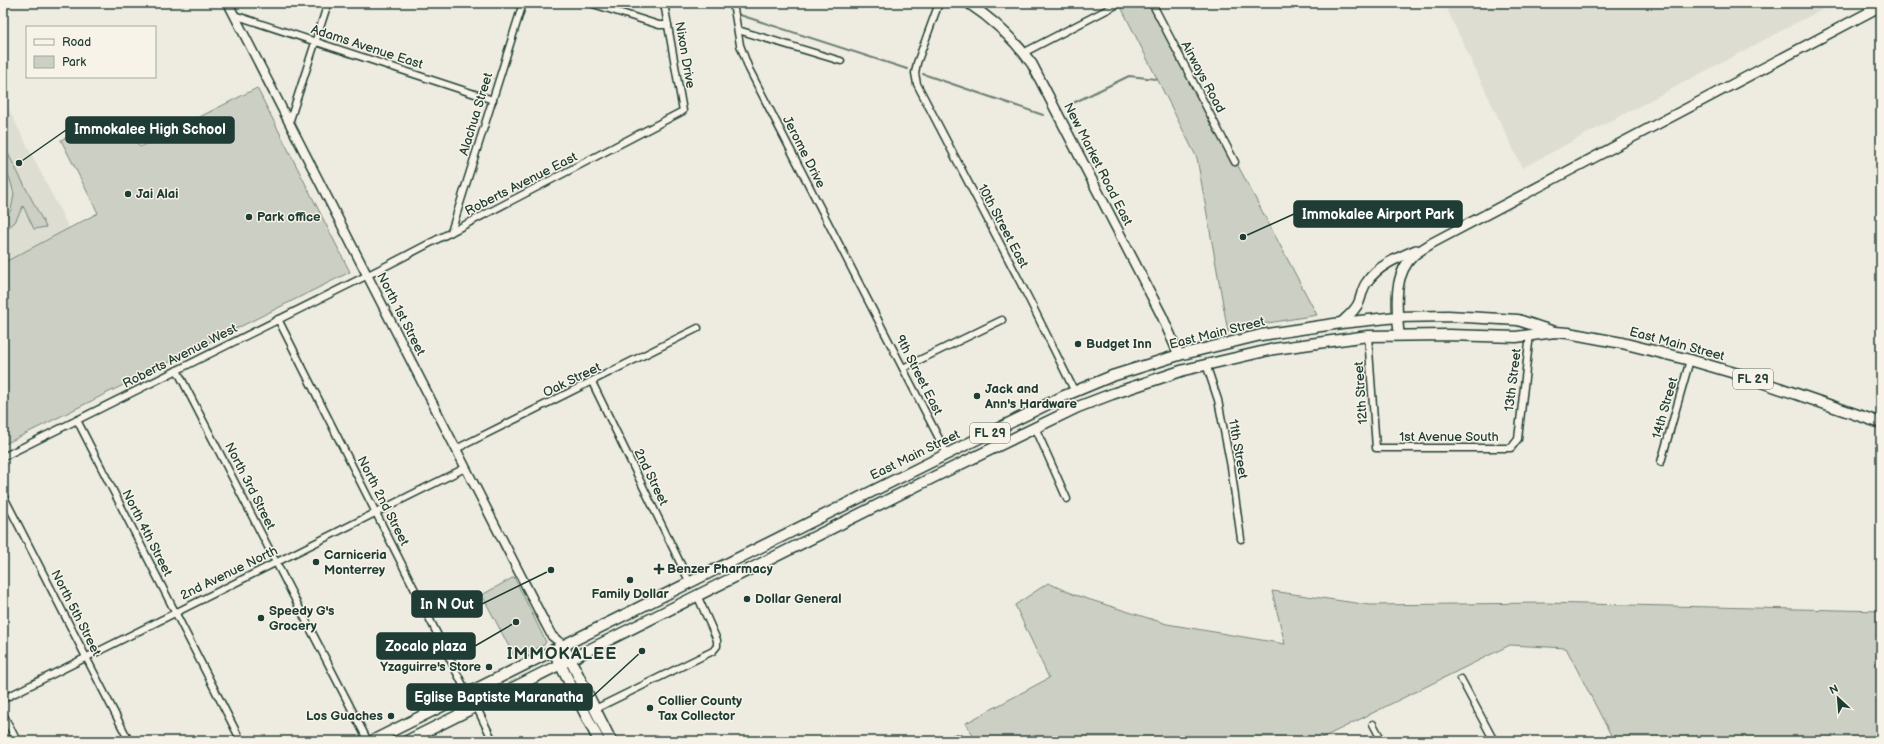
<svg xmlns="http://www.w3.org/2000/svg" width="1884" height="744" font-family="'Balsamiq Sans',sans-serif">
  <rect width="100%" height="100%" fill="#eeece1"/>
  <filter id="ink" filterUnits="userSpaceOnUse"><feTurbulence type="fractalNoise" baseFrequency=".025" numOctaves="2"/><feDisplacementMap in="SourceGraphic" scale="8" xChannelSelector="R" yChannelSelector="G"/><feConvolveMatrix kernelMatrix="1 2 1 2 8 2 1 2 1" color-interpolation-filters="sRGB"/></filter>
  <g filter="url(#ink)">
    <g fill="#ddddd2">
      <polygon points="1444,3 1834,3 1522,168"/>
      <polygon points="3,98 69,228 3,263"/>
    </g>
    <g fill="#cccfc4" stroke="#76867c">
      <polygon points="1119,3 1152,3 1317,315 1268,323 1228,332 1197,158"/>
      <path d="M257,88L350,272L3,445V263L98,213L61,140L98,122L104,135C121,130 130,133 140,147Z"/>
      <polygon points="3,144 46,227 34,229 23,206 15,222 3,232 3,220 11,210 14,194 10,179 3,166"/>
      <polygon points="514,577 546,642 544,645 515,658 482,595"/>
      <polygon points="1048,583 1075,595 1167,624 1285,644 1272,591 1370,605 1543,603 1881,611 1881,741 1614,741 1566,648 1510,645 1316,741 976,741 966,723 1049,678 1015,605"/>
    </g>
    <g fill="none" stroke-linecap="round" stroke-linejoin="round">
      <g stroke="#6c7e74" stroke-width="2">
        <polyline points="740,15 907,69"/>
        <polyline points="923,74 1043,115"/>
        <polyline points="1067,106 1129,76 1156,79"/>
      </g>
      <g stroke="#1f3d34" stroke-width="9">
        <g id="minor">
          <polyline points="590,3 659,25 668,25"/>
          <polyline points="733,3 740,45 749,69 947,454"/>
          <polyline points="939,3 917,63 915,73 917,84 1030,301 1075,392"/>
          <polyline points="1152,3 1235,162"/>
          <polyline points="234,15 493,100"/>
          <polyline points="738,30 841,61"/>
          <polyline points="1023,53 1120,3"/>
          <polyline points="289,123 328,3"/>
          <polyline points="451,232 523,3"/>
          <polyline points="278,319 467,693"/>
          <polyline points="1368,336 1376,448 1511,448 1518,439 1530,334"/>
          <polyline points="1206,364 1218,400 1231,467 1241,539"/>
          <polyline points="903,368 1002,320"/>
          <polyline points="177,370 368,741"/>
          <polyline points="592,382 690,583"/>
          <polyline points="77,420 241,741"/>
          <polyline points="1035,427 1067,499"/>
          <polyline points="456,449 698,328"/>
          <polyline points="3,457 390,264 683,111 664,3"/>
          <polyline points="1661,462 1690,360"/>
          <polyline points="3,495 129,741"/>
          <polyline points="1461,679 1494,741"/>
          <polyline points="3,699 465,468"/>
          <polyline points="476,706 493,741"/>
          <polyline points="595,709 713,651 717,646 717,640 697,595"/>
          <polyline points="3,714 17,741"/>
          <polyline points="1373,724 1382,741"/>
          <polyline points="945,741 957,738 964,741"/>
        </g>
      </g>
      <g stroke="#1f3d34" stroke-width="11">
        <polyline id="tertiary" points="228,3 545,623 552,636 563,645"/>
      </g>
      <g stroke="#1f3d34" stroke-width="12">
        <g id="secondary">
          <path d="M968,3C994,20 1014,39 1032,64L1162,316L1179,355"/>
          <path d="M1341,323C1347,317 1356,310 1359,302C1362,295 1362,288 1367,282C1377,266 1399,257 1416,250"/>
          <path d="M1399,335C1397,308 1392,275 1414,255C1419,251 1426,247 1432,243L1881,6"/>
        </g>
      </g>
      <g stroke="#1f3d34" stroke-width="13">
        <g id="primary">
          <polyline points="563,645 611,741"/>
          <polyline points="553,650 599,741"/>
        </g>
      </g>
      <g stroke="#1f3d34" stroke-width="13">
        <g id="trunk">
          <polyline points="372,741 947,454 1064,396 1112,376 1179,355 1261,335 1341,323 1397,317 1448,316 1518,320 1554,332"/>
          <polyline points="407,741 936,476 1078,407 1112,394 1184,370 1274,349 1368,336 1448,335 1516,337 1555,332 1568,333 1622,343 1690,360 1738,374 1881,423"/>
        </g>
      </g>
      <use href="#minor" stroke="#f7f3e8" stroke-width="6"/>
      <use href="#tertiary" stroke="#f7f3e8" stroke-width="8"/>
      <use href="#secondary" stroke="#f7f3e8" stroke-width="9"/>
      <use href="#primary" stroke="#f7f3e8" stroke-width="10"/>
      <use href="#trunk" stroke="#f7f3e8" stroke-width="10"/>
    </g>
  </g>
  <g fill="#1f3d34" stroke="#f7f3e8" stroke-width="1.5">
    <circle cx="128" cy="194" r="4"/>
    <circle cx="249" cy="217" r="4"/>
    <circle cx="1078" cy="344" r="4"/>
    <circle cx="977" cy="396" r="4"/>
    <circle cx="316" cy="562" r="4"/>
    <path d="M657 563h4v4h4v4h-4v4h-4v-4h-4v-4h4z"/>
    <circle cx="630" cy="580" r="4"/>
    <circle cx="747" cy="599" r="4"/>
    <circle cx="261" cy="618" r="4"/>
    <circle cx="489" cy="667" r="4"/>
    <circle cx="650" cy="708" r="4"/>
    <circle cx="391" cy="716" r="4"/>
  </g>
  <g text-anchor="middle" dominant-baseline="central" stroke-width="3" stroke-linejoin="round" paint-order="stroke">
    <g fill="#f7f3e8" stroke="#60746a" stroke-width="1">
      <rect x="1733" y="369" width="40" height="20" rx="3"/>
      <rect x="970" y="423" width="40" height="20" rx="3"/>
    </g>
    <g font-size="12" font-weight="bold" fill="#1f3d34">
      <text x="1753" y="379">FL 29</text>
      <text x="990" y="433">FL 29</text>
    </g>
    <g font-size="13" fill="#1f3d34" stroke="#f7f3e8">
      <text transform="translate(367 47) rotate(18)">Adams Avenue East</text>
      <text transform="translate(685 55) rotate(80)">Nixon Drive</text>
      <text transform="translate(1203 77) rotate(62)">Airways Road</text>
      <text transform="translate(476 114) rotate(-73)">Alachua Street</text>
      <text transform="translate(804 152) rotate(63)">Jerome Drive</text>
      <text transform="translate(1098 164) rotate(63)">New Market Road East</text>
      <text transform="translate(521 184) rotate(-27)">Roberts Avenue East</text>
      <text transform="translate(1003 226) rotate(62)">10th Street East</text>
      <text transform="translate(401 314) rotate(63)">North 1st Street</text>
      <text transform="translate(1217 333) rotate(-14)">East Main Street</text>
      <text transform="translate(1677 344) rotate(15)">East Main Street</text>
      <text transform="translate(180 356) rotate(-27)">Roberts Avenue West</text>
      <text transform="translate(919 375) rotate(63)">9th Street East</text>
      <text transform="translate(572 380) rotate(-26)">Oak Street</text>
      <text transform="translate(1513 380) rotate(-83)">13th Street</text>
      <text transform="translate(1361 393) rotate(-94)">12th Street</text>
      <text transform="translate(1665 408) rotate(-74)">14th Street</text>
      <text x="1449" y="437">1st Avenue South</text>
      <text transform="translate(1238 449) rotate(80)">11th Street</text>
      <text transform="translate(915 455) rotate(-26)">East Main Street</text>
      <text transform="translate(651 477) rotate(64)">2nd Street</text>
      <text transform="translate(250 486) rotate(63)">North 3rd Street</text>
      <text transform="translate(383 501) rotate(63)">North 2nd Street</text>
      <text transform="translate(147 533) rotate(63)">North 4th Street</text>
      <text transform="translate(229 573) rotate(-26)">2nd Avenue North</text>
      <text transform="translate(76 613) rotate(63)">North 5th Street</text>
    </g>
    <g font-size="13" font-weight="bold" fill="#1f3d34" stroke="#f7f3e8" text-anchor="start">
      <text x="136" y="194">Jai Alai</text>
      <text x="257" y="217">Park office</text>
      <text x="1086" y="344">Budget Inn</text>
      <text x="985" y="389">Jack and<tspan x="985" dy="15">Ann's Hardware</tspan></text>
      <text x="324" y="555">Carniceria<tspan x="324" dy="15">Monterrey</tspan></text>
      <text x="667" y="569">Benzer Pharmacy</text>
      <text x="630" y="594" text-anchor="middle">Family Dollar</text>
      <text x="755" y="599">Dollar General</text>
      <text x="269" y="611">Speedy G's<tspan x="269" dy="15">Grocery</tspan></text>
      <text x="481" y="667" text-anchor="end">Yzaguirre's Store</text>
      <text x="658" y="701">Collier County<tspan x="658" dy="15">Tax Collector</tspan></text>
      <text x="383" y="716" text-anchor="end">Los Guaches</text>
    </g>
    <g font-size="17" font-weight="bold" letter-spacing="1" fill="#1f3d34" stroke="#f7f3e8">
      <text x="562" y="654">IMMOKALEE</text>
    </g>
  </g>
  <path fill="none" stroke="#1f3d34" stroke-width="1.5" d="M19 163L66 130M1243 237L1294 214M551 570L482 604M516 622L475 646M642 651L592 697"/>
  <g fill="#1f3d34" stroke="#f7f3e8" stroke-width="1.5">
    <circle cx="19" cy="163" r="4"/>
    <circle cx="1243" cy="237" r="4"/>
    <circle cx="551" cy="570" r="4"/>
    <circle cx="516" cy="622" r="4"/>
    <circle cx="642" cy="651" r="4"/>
  </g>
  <g fill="#1f3d34" stroke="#1f3d34" stroke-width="1.5">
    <rect x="66" y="117" width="168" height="26" rx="4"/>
    <rect x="1294" y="201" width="168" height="26" rx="4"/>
    <rect x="412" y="591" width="70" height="26" rx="4"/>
    <rect x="377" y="633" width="98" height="26" rx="4"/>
    <rect x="407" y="684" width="185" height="26" rx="4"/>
  </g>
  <g font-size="14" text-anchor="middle" font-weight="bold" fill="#fff">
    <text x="150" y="134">Immokalee High School</text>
    <text x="1378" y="219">Immokalee Airport Park</text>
    <text x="447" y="609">In N Out</text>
    <text x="426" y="651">Zocalo plaza</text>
    <text x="499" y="702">Eglise Baptiste Maranatha</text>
  </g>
  <rect width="1884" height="744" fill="none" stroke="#f7f3e8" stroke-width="16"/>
  <rect x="8" y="8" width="1868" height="728" fill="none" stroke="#1f3d34" stroke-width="1.5" filter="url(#ink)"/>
  <rect x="26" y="26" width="130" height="52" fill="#f7f3e8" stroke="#a1aaa0"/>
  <rect x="34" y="39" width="20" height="6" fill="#f7f3e8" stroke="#a1aaa0"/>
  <text x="62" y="46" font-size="12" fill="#1f3d34">Road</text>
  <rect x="34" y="56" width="20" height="12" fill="#cccfc4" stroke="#a1aaa0"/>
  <text x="62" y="66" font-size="12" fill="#1f3d34">Park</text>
  <g transform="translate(1838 698) rotate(334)" stroke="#f7f3e8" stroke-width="3" paint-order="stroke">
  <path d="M0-3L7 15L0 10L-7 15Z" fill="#1f3d34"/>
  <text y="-6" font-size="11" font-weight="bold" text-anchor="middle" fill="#1f3d34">N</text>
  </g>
</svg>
